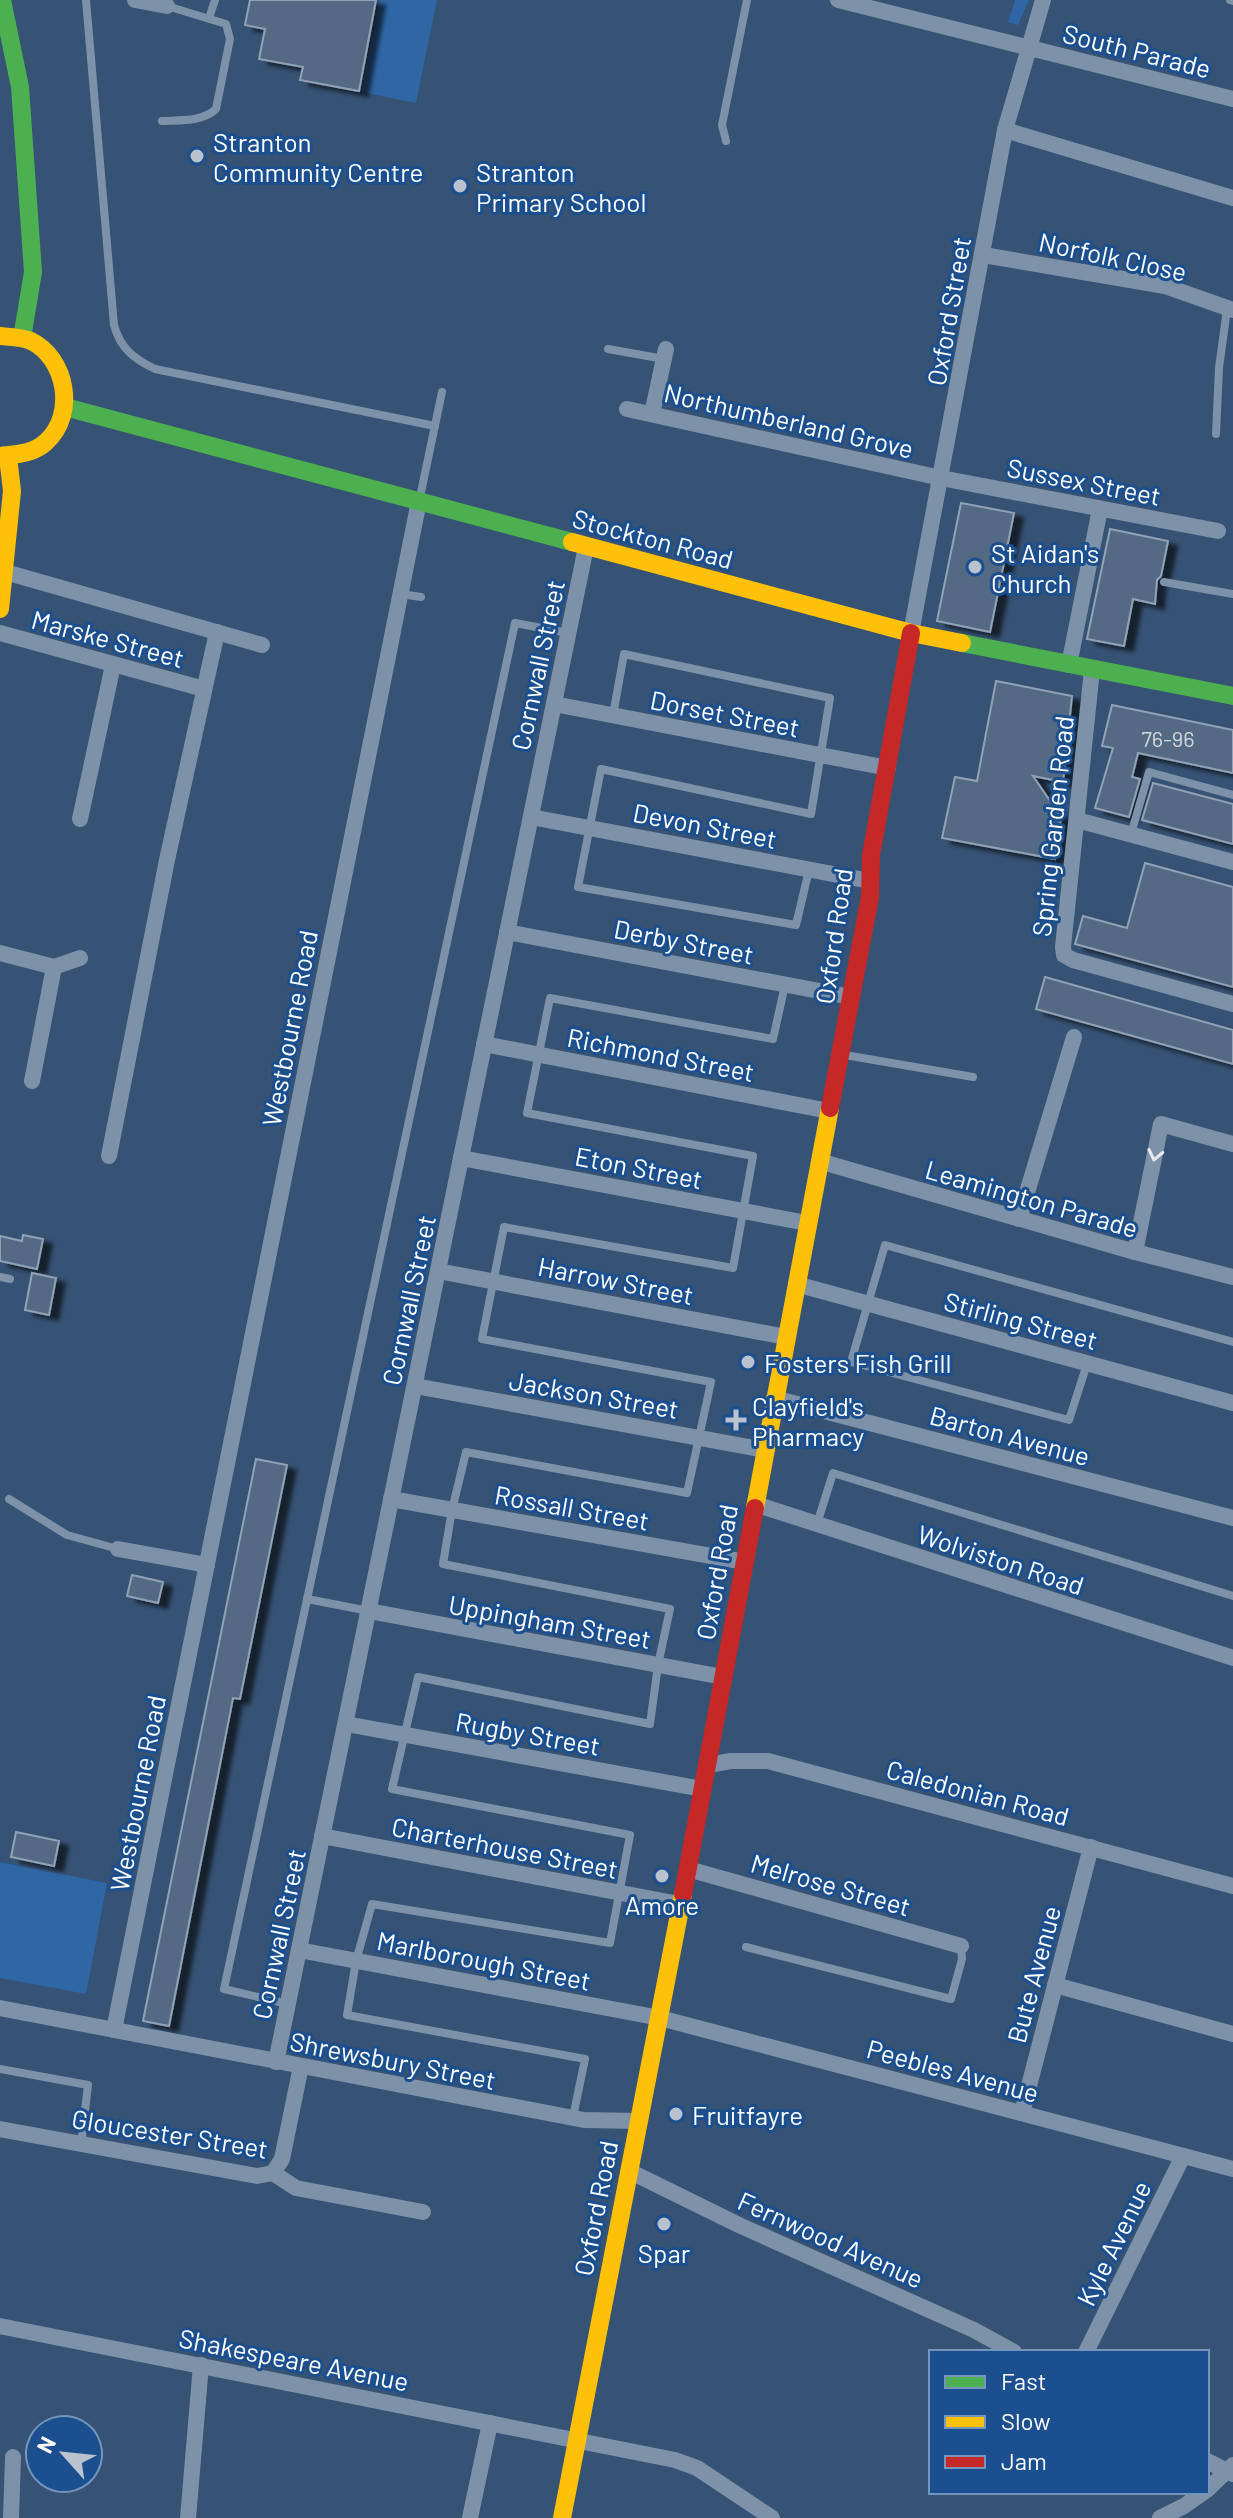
<svg xmlns="http://www.w3.org/2000/svg" width="1233" height="2518" font-family="Barlow,sans-serif">
  <defs>
    <filter id="shadow"><feDropShadow dx="9" dy="5" stdDeviation="2" flood-color="#0009"/></filter>
  </defs>
  <rect width="100%" height="100%" fill="#365274"/>
  <g fill="#2f66a5">
    <polygon points="380,0 437,0 416,103 361,92"/>
    <polygon points="1015,0 1029,0 1018,25 1008,22"/>
    <polygon points="0,1862 107,1883 86,1994 0,1978"/>
  </g>
  <g fill="#526984" stroke="#92a2b6" stroke-width="2" filter="url(#shadow)">
    <polygon points="250,0 376,0 359,91 300,80 303,67 259,59 265,29 245,25"/>
    <polygon points="961,503 1014,513 990,632 937,621"/>
    <polygon points="1110,529 1168,541 1161,576 1157,580 1155,604 1133,599 1124,646 1087,639"/>
    <polygon points="996,681 1072,696 1063,782 1033,776 1061,817 1055,859 942,838 955,777 977,781"/>
    <polygon points="1112,705 1233,730 1233,773 1138,753 1132,777 1140,779 1129,817 1095,808 1113,748 1102,746"/>
    <polygon points="1153,783 1233,804 1233,844 1142,820"/>
    <polygon points="1145,863 1233,887 1233,987 1075,944 1083,916 1127,928"/>
    <polygon points="1045,977 1233,1030 1233,1064 1036,1009"/>
    <polygon points="23,1235 43,1239 37,1269 0,1261 0,1236 22,1241"/>
    <polygon points="32,1273 56,1278 49,1315 25,1310"/>
    <polygon points="256,1459 287,1465 240,1699 233,1698 169,2026 143,2021"/>
    <polygon points="132,1575 163,1582 158,1603 127,1596"/>
    <polygon points="16,1832 59,1841 54,1866 11,1857"/>
  </g>
  <g fill="none" stroke-linecap="round" stroke-linejoin="round">
    <g stroke="#7d92a8" stroke-width="8">
      <path d="M86,0L114,325C120,348 134,359 155,369L435,426"/>
      <polyline points="1230,0 1233,1"/>
      <polyline points="209,18 215,0"/>
      <path d="M162,121C180,120 202,122 216,109L230,39L226,24L167,6"/>
      <polyline points="726,141 722,125 747,0"/>
      <polyline points="608,349 664,359"/>
      <polyline points="1216,434 1219,368 1227,309"/>
      <polyline points="420,497 442,392"/>
      <polyline points="1164,582 1233,594"/>
      <polyline points="401,594 421,597"/>
      <polyline points="613,715 624,654 830,698 811,814 601,769 578,887 796,925 809,870"/>
      <polyline points="1131,834 1149,772 1233,795"/>
      <polyline points="845,1055 973,1077"/>
      <polyline points="0,1277 10,1279"/>
      <polyline points="1087,1364 1069,1420 851,1362 885,1245 1233,1342"/>
      <polyline points="9,1499 67,1535 118,1549"/>
      <polyline points="817,1524 833,1473 1233,1596"/>
      <polyline points="307,1599 369,1611"/>
      <polyline points="746,1947 951,1999 962,1959 961,1946"/>
      <polyline points="288,2004 224,1989 515,623 568,633"/>
      <polyline points="0,2069 88,2085 81,2144"/>
      <polyline points="573,2117 585,2059 347,2015 356,1961 372,1904 610,1943 630,1835 392,1789 418,1677 650,1724 658,1665 670,1609 443,1564 452,1510 466,1452 687,1493 711,1382 482,1339 504,1227 733,1268 753,1156 527,1113 550,998 773,1039 785,985"/>
    </g>
    <g stroke="#7d92a8" stroke-width="16">
      <polyline points="135,0 167,6"/>
      <polyline points="838,0 1233,99"/>
      <polyline points="1005,130 1233,198"/>
      <polyline points="983,255 1165,286 1233,310"/>
      <polyline points="627,409 941,478 1218,531"/>
      <polyline points="652,414 666,349"/>
      <polyline points="5,572 262,645"/>
      <polyline points="0,633 204,689"/>
      <polyline points="911,633 1005,130 1043,0"/>
      <polyline points="1069,665 1100,509"/>
      <polyline points="1092,670 1063,947 1064,955 1073,960 1233,1004"/>
      <polyline points="554,704 888,768"/>
      <polyline points="531,817 870,881"/>
      <polyline points="80,819 113,665"/>
      <polyline points="1077,820 1233,862"/>
      <polyline points="507,932 851,997"/>
      <polyline points="0,953 54,967 80,958"/>
      <polyline points="484,1044 829,1111"/>
      <polyline points="32,1081 54,967"/>
      <polyline points="109,1156 167,860 217,632"/>
      <polyline points="461,1158 807,1223"/>
      <polyline points="819,1161 1135,1252 1233,1277"/>
      <polyline points="1019,1219 1074,1037"/>
      <polyline points="1135,1252 1161,1124 1233,1144"/>
      <polyline points="438,1271 786,1337"/>
      <polyline points="796,1284 1233,1403"/>
      <polyline points="415,1386 765,1450"/>
      <polyline points="774,1398 1233,1518"/>
      <polyline points="391,1499 745,1562"/>
      <polyline points="755,1504 1233,1658"/>
      <polyline points="118,1549 207,1565"/>
      <polyline points="369,1611 723,1677"/>
      <polyline points="346,1724 702,1789"/>
      <polyline points="708,1765 731,1761 768,1761 1233,1886"/>
      <polyline points="322,1836 679,1904"/>
      <polyline points="688,1869 961,1946"/>
      <polyline points="299,1950 660,2018 1233,2169"/>
      <polyline points="1055,1985 1233,2034"/>
      <polyline points="0,2008 584,2120 638,2121"/>
      <polyline points="114,2030 419,501"/>
      <polyline points="276,2062 586,547"/>
      <polyline points="1022,2113 1091,1847"/>
      <polyline points="0,2129 257,2176 273,2173"/>
      <polyline points="629,2171 741,2226 974,2330 1014,2352"/>
      <polyline points="273,2173 296,2188 423,2212"/>
      <polyline points="273,2173 282,2159 301,2066"/>
      <polyline points="0,2326 675,2460 697,2468 772,2518"/>
      <polyline points="1086,2352 1183,2156"/>
      <polyline points="1207,2461 1233,2474"/>
      <polyline points="1207,2490 1233,2465"/>
      <polyline points="11,2518 13,2457"/>
      <polyline points="188,2518 201,2365"/>
      <polyline points="470,2518 490,2423"/>
      <polyline points="1160,2518 1184,2506 1204,2492"/>
    </g>
    <g stroke="#4caf50" stroke-width="18">
      <polyline points="2,0 20,87 33,272 22,338"/>
      <polyline points="65,407 572,542"/>
      <polyline points="962,643 1233,696"/>
    </g>
    <g stroke="#ffc107" stroke-width="18">
      <path d="M0,336C9,337 22,337 31,341C66,358 77,414 46,442C33,454 17,454 0,456"/>
      <polyline points="572,542 911,633 962,643"/>
      <polyline points="0,609 12,491 8,457"/>
      <polyline points="755,1508 830,1108"/>
      <polyline points="562,2518 683,1894"/>
    </g>
    <g stroke="#c62828" stroke-width="18">
      <polyline points="830,1108 870,897 871,855 911,633"/>
      <polyline points="683,1894 755,1508"/>
    </g>
  </g>
  <defs><path id="oneway-chevron" d="M-2-3.5L2.5 0L-2 3.5" fill="none" stroke-width="1.6" stroke-linecap="round" stroke-linejoin="round" transform="scale(2)"/></defs>
  <use stroke="#e5e9ee" href="#oneway-chevron" transform="translate(1155 1155) rotate(102)"/>
  <g fill="#b9c2ce" stroke="#1b4f8f" stroke-width="3">
    <circle cx="197" cy="156" r="8"/>
    <circle cx="460" cy="186" r="8"/>
    <circle cx="975" cy="567" r="8"/>
    <circle cx="748" cy="1362" r="8"/>
    <path d="M732 1408h8v8h8v8h-8v8h-8v-8h-8v-8h8z"/>
    <circle cx="662" cy="1876" r="8"/>
    <circle cx="676" cy="2114" r="8"/>
    <circle cx="664" cy="2224" r="8"/>
  </g>
  <g text-anchor="middle" dominant-baseline="central" stroke-width="6" stroke-linejoin="round" paint-order="stroke">
    <g font-size="22" fill="#d4dae0">
      <text x="1168" y="738">76-96</text>
    </g>
    <g font-size="26" fill="#fff" stroke="#1b4f8f">
      <text transform="translate(1137 50) rotate(14)">South Parade</text>
      <text transform="translate(1113 256) rotate(12)">Norfolk Close</text>
      <text transform="translate(948 311) rotate(-80)">Oxford Street</text>
      <text transform="translate(789 420) rotate(13)">Northumberland Grove</text>
      <text transform="translate(1084 481) rotate(11)">Sussex Street</text>
      <text transform="translate(653 538) rotate(15)">Stockton Road</text>
      <text transform="translate(108 638) rotate(15)">Marske Street</text>
      <text transform="translate(537 665) rotate(-78)">Cornwall Street</text>
      <text transform="translate(725 713) rotate(11)">Dorset Street</text>
      <text transform="translate(705 825) rotate(11)">Devon Street</text>
      <text transform="translate(1052 826) rotate(-84)">Spring Garden Road</text>
      <text transform="translate(833 936) rotate(-82)">Oxford Road</text>
      <text transform="translate(684 941) rotate(11)">Derby Street</text>
      <text transform="translate(289 1028) rotate(-79)">Westbourne Road</text>
      <text transform="translate(661 1054) rotate(11)">Richmond Street</text>
      <text transform="translate(639 1167) rotate(11)">Eton Street</text>
      <text transform="translate(1032 1198) rotate(16)">Leamington Parade</text>
      <text transform="translate(616 1280) rotate(11)">Harrow Street</text>
      <text transform="translate(408 1300) rotate(-78)">Cornwall Street</text>
      <text transform="translate(1021 1320) rotate(15)">Stirling Street</text>
      <text transform="translate(594 1394) rotate(10)">Jackson Street</text>
      <text transform="translate(1010 1435) rotate(15)">Barton Avenue</text>
      <text transform="translate(572 1507) rotate(10)">Rossall Street</text>
      <text transform="translate(1001 1559) rotate(18)">Wolviston Road</text>
      <text transform="translate(716 1572) rotate(-80)">Oxford Road</text>
      <text transform="translate(550 1621) rotate(10)">Uppingham Street</text>
      <text transform="translate(528 1733) rotate(10)">Rugby Street</text>
      <text transform="translate(978 1792) rotate(15)">Caledonian Road</text>
      <text transform="translate(137 1793) rotate(-79)">Westbourne Road</text>
      <text transform="translate(505 1847) rotate(11)">Charterhouse Street</text>
      <text transform="translate(831 1884) rotate(16)">Melrose Street</text>
      <text transform="translate(278 1934) rotate(-78)">Cornwall Street</text>
      <text transform="translate(484 1960) rotate(11)">Marlborough Street</text>
      <text transform="translate(1033 1974) rotate(-75)">Bute Avenue</text>
      <text transform="translate(393 2060) rotate(11)">Shrewsbury Street</text>
      <text transform="translate(953 2070) rotate(15)">Peebles Avenue</text>
      <text transform="translate(170 2133) rotate(9)">Gloucester Street</text>
      <text transform="translate(595 2208) rotate(-79)">Oxford Road</text>
      <text transform="translate(831 2239) rotate(24)">Fernwood Avenue</text>
      <text transform="translate(1113 2243) rotate(-64)">Kyle Avenue</text>
      <text transform="translate(294 2359) rotate(11)">Shakespeare Avenue</text>
    </g>
    <g font-size="26" fill="#fff" stroke="#1b4f8f" text-anchor="start">
      <text x="213" y="141">Stranton<tspan x="213" dy="30">Community Centre</tspan></text>
      <text x="476" y="171">Stranton<tspan x="476" dy="30">Primary School</tspan></text>
      <text x="991" y="552">St Aidan's<tspan x="991" dy="30">Church</tspan></text>
      <text x="764" y="1362">Fosters Fish Grill</text>
      <text x="752" y="1405">Clayfield's<tspan x="752" dy="30">Pharmacy</tspan></text>
      <text x="662" y="1904" text-anchor="middle">Amore</text>
      <text x="692" y="2114">Fruitfayre</text>
      <text x="664" y="2252" text-anchor="middle">Spar</text>
    </g>
  </g>
  <rect x="929" y="2350" width="280" height="144" fill="#1b4f8f" stroke="#7695bc" stroke-width="2"/>
  <rect x="945" y="2376" width="40" height="12" fill="#4caf50" stroke="#7695bc" stroke-width="2"/>
  <text x="1001" y="2390" font-size="24" fill="#ffffff">Fast</text>
  <rect x="945" y="2416" width="40" height="12" fill="#ffc107" stroke="#7695bc" stroke-width="2"/>
  <text x="1001" y="2430" font-size="24" fill="#ffffff">Slow</text>
  <rect x="945" y="2456" width="40" height="12" fill="#c62828" stroke="#7695bc" stroke-width="2"/>
  <text x="1001" y="2470" font-size="24" fill="#ffffff">Jam</text>
  <g transform="translate(64 2454) rotate(297)"><circle r="38" fill="#1b4f8f" stroke="#7695bc" stroke-width="2"/>
  <path d="M0-6L14 30L0 20L-14 30Z" fill="#b9c2ce"/>
  <text y="-12" font-size="22" font-weight="bold" text-anchor="middle" fill="#ffffff">N</text>
  </g>
</svg>
